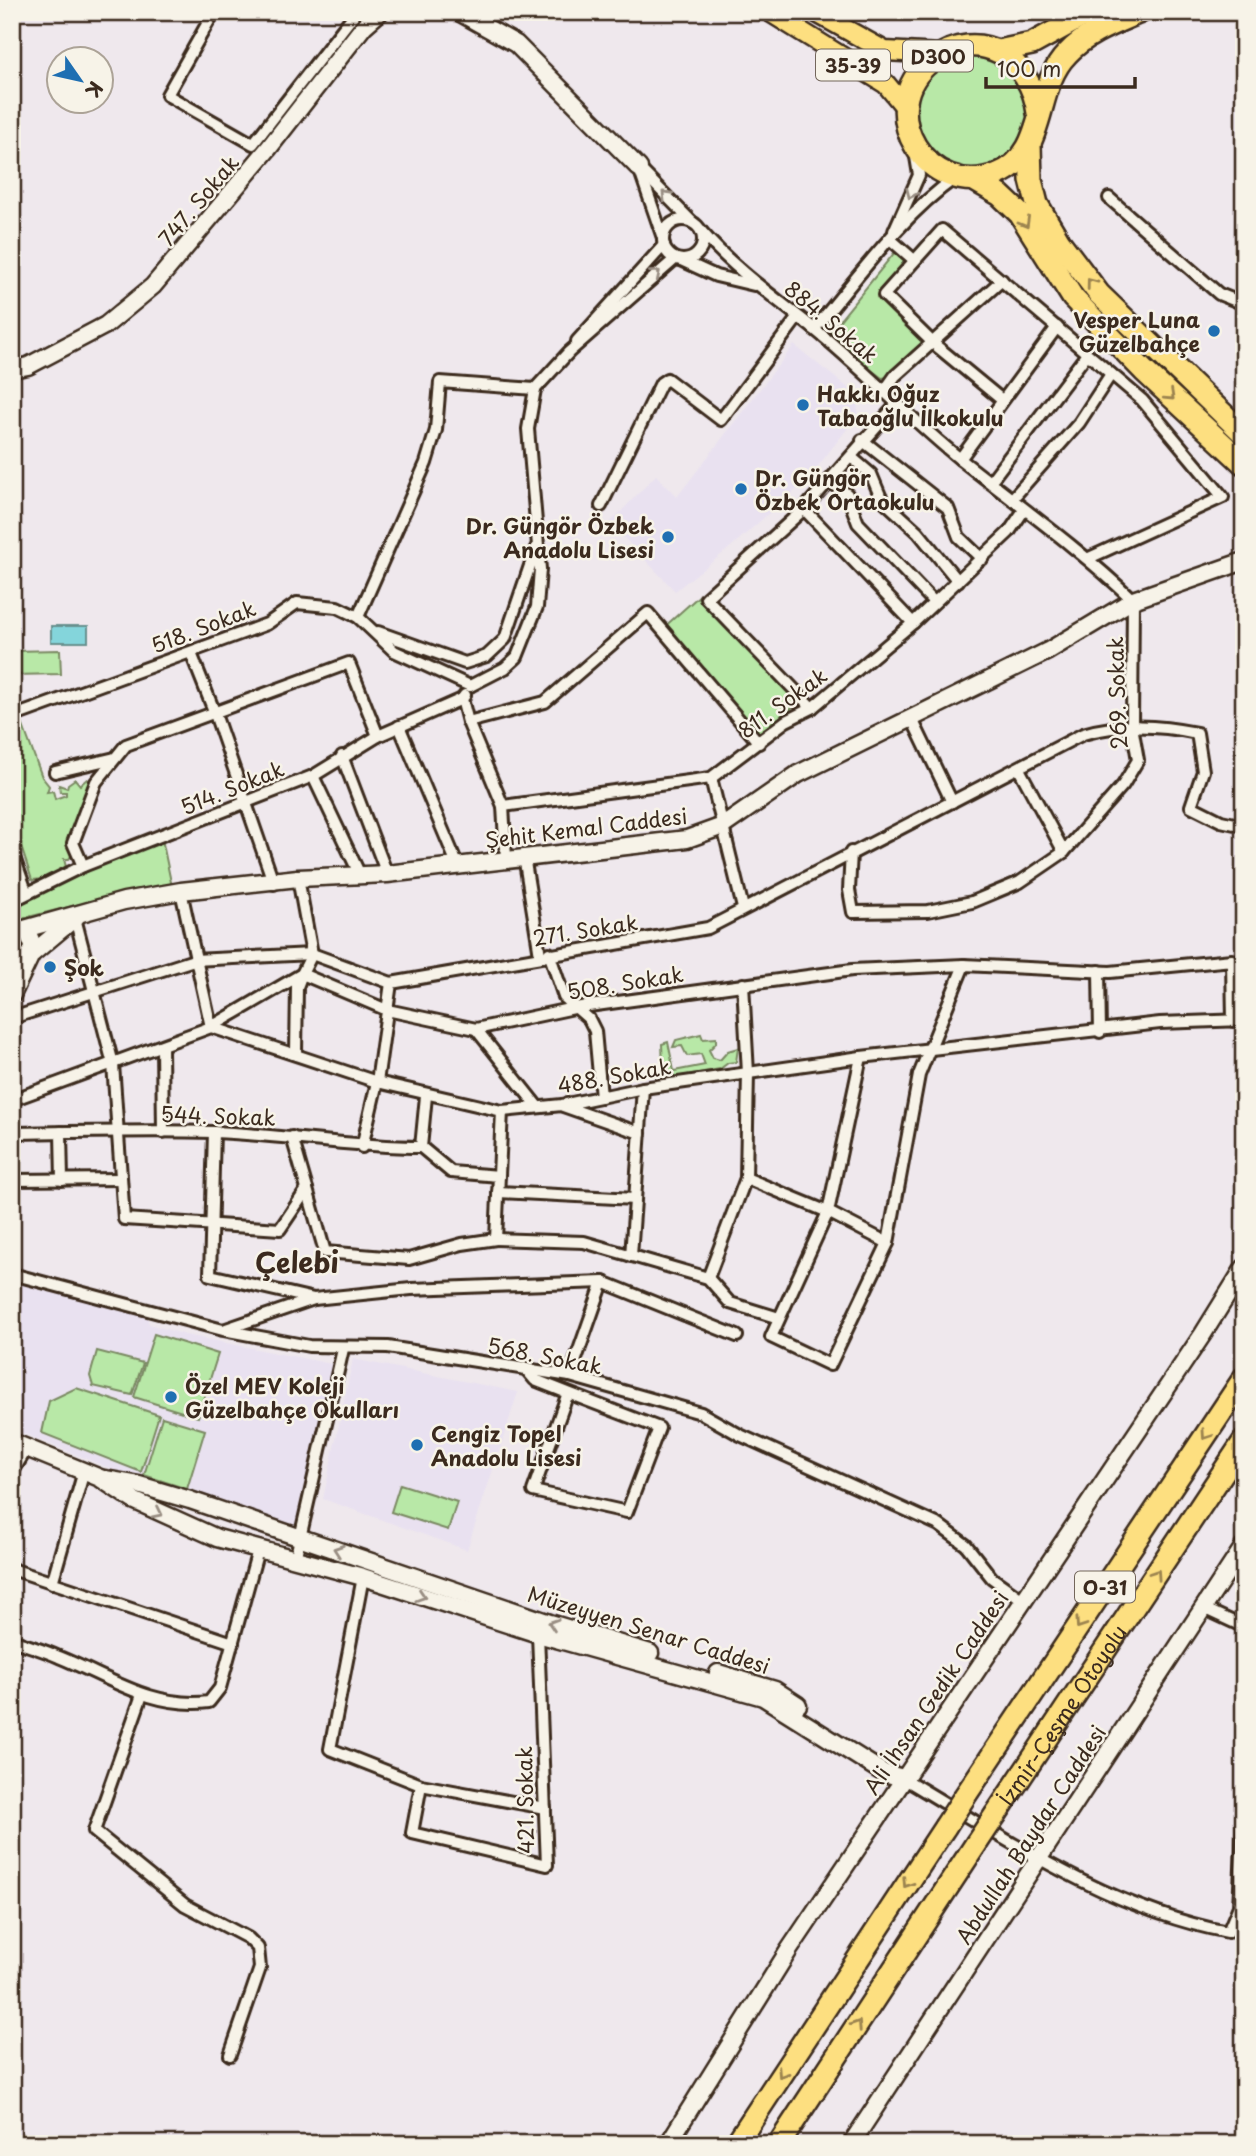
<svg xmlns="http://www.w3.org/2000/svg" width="1256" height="2156" font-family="'Playpen Sans',sans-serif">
  <rect width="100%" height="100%" fill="#efe8ed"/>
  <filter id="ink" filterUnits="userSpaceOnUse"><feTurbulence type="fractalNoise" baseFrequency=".0143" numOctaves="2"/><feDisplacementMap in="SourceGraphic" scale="14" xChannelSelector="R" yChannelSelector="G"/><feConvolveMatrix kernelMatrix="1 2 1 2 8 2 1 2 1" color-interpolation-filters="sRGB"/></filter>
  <g filter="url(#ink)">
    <g fill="#e9e1f0">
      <polygon points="794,345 857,395 858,415 807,480 726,551 675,591 610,523 656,475 677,497"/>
      <polygon points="18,1276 130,1308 147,1317 149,1324 186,1335 337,1365 299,1532 134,1478 12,1429 12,1282"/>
      <polygon points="353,1359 518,1392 467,1550 323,1499"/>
    </g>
    <g fill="#b8e8a7" stroke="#7a8962" stroke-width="2">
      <circle cx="972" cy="113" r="56"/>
      <polygon points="899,247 911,258 883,289 934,344 895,376 882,378 832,340 831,331"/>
      <polygon points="700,595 800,701 758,736 663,628"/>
      <polygon points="60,650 61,674 13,675 13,651"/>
      <polygon points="22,723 42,777 49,786 47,792 53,791 55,799 66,795 66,792 60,792 59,785 67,788 68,784 75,779 80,785 87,779 94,784 73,853 69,859 64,859 66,867 44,879 32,880 12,819 12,729"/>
      <polygon points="162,839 172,887 117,895 12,921 16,908 29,896"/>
      <polygon points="701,1034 703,1039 716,1038 716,1043 709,1050 713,1058 720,1060 728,1051 738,1048 736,1062 728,1063 720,1069 676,1077 663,1067 662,1044 668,1042 674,1071 705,1065 701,1054 687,1056 682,1046 673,1047 676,1040"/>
      <polygon points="154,1334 218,1354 198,1417 134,1397"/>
      <polygon points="97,1351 143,1363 132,1395 93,1386 90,1376"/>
      <polygon points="76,1388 159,1415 141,1472 42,1433 49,1401"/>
      <polygon points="162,1417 205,1430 187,1489 144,1475"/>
      <polygon points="400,1484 457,1502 448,1530 391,1512"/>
    </g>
    <rect fill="#84d5db" stroke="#67918f" stroke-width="2" x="51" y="626" width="37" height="16"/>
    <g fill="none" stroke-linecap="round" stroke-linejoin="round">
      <g stroke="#3b2a1e" stroke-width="16">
        <g id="street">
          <polyline points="214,12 167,95 253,144 356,12"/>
          <polyline points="639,168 693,223"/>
          <polyline points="641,174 663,238"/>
          <polyline points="1109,198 1219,294 1244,304"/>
          <circle cx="683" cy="240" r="20"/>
          <path d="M701,231C734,269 774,297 813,328C864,369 909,418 960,459C1018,505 1079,548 1133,600L1132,726L1138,760L1123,785L1064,852L1020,882L972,902L928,911L853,912L849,890L851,852"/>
          <polyline points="894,231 919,175 915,151"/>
          <polyline points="890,239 914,260"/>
          <polyline points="681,260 716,276 754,285"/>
          <path d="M814,329C858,278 900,217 955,178"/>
          <polyline points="577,341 664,245"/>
          <polyline points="883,393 895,376 1002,280"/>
          <polyline points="1002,400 934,344 884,295 942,230 1142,400 1223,497 1089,558"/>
          <polyline points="862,440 948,508 959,537 982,559"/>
          <polyline points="851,457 871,474 881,498 918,532 958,581"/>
          <polyline points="960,459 1057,327"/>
          <polyline points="830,482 847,494 858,523 933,601"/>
          <polyline points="990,482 1087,354"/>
          <polyline points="1012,499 1079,423 1111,374"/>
          <polyline points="601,506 661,383 667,379 721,420 798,317"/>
          <polyline points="804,509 913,623"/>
          <polyline points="358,617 426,463 436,430 440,382 535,389"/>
          <polyline points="378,632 465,663 487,656 505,639 536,548"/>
          <polyline points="191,653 214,711 274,884"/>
          <polyline points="470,686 505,668 517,657 537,607 540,569 528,429 535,389 569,352 675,259"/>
          <polyline points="465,695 462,699 468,722 503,806 506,858"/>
          <polyline points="812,708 706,598 804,509 896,405"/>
          <polyline points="12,717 267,624 297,603 337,607 358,617 394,651 470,686"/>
          <polyline points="912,719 952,802"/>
          <polyline points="468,722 545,702 648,613 759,743"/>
          <polyline points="399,726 458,866"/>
          <polyline points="342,756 387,874"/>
          <polyline points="1019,769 1064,852"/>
          <polyline points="55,772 115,758"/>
          <polyline points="313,776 360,875"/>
          <polyline points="711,778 743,908"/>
          <polyline points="503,806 711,778 786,721 812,708 913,623 1009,532 1024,510"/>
          <polyline points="12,852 26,891"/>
          <polyline points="524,856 540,955"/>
          <polyline points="83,866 73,843 96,782 126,745 349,663 378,736"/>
          <polyline points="181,891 211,1027 302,974 312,954 298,878"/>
          <polyline points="12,901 83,866 313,776 378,736 462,699"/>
          <polyline points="75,918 113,1064 124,1219 280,1229 307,1189 292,1137"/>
          <polyline points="549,953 564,997 589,1019 595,1031 601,1097"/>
          <polyline points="1099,971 1100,1032"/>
          <path d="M12,1018L194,960L312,954L391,983L708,928L1083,734C1121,723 1158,725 1197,733L1203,771L1191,806L1221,821L1244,826"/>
          <polyline points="476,1029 537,1106"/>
          <polyline points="162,1046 163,1132"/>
          <polyline points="296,1053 297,987 302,974 387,1010 476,1029 574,1008 852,970 964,965 1110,972 1232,960 1233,1021"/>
          <polyline points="861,1057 828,1212 771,1337 830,1365 888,1243 919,1075 964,965"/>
          <polyline points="12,1100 211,1027 377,1082 502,1111 562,1105 643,1088 861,1057 1160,1023 1244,1020"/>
          <polyline points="563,1106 640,1133"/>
          <polyline points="61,1132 62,1180"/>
          <polyline points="214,1132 210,1275 314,1299"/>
          <path d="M12,1133C80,1132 147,1130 214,1132C284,1135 352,1147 421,1147"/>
          <polyline points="362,1147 377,1082 391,983"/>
          <polyline points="421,1147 451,1172 499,1176"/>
          <polyline points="421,1147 426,1096"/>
          <polyline points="746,1178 828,1212 888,1243"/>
          <polyline points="12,1180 121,1179"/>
          <polyline points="307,1189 325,1252 409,1259 462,1244 496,1239 502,1111"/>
          <polyline points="498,1192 635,1199"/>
          <polyline points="496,1239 584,1242 708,1278 730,1303 779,1318"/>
          <polyline points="631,1256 643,1088"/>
          <polyline points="12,1274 223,1330 309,1346 388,1347 570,1376 701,1413 740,1435 939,1525 966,1545 992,1578 1023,1600"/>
          <polyline points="708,1278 746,1178 748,1073 743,984"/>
          <polyline points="226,1329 314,1299 411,1289 603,1282 737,1336"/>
          <polyline points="525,1368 535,1380 568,1393 533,1491 627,1512 659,1428 568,1393"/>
          <polyline points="570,1376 603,1282"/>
          <polyline points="12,1473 26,1450"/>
          <polyline points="295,1560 343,1349"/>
          <polyline points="12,1569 233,1643"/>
          <polyline points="363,1577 330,1749 421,1785 545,1808"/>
          <polyline points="52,1583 84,1471"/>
          <polyline points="1203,1608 1244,1627"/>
          <path d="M12,1640C28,1646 44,1650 59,1657C109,1677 152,1709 209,1702L220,1688L258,1550"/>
          <polyline points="142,1695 94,1831 185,1905 248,1938 258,1948 260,1968 230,2055"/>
          <path d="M903,1778C1006,1839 1108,1909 1228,1932L1239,1906L1244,1814"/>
          <polyline points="421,1785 412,1833 547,1865 538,1634"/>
        </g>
      </g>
      <g stroke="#3b2a1e" stroke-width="21">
        <g id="secondary">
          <polyline points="459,12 516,44 639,168"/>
          <polyline points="12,369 28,366 106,325 153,286 268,149 364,26 380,12"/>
          <polyline points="21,930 124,901 181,891 298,878 387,874 687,839 723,826 798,774 1048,651 1133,600 1244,561"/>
          <polyline points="33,953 76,917"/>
          <polyline points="12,962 25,961 34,948 28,933 15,929"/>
          <polyline points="12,995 30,957"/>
          <polyline points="12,1442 100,1478 133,1500 217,1538 363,1577 538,1634 763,1697 884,1773 903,1778"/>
          <polyline points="105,1479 139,1485 190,1500 550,1623 650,1653"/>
          <polyline points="718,1673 775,1690 798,1705"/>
          <polyline points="668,2144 789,1950 1203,1334 1244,1268"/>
          <polyline points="851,2144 1244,1546"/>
        </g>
      </g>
      <g stroke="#3b2a1e" stroke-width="23">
        <g id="primary">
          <polyline points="770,12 886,84 905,107"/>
          <polyline points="815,12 885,51 941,54"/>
        </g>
      </g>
      <g stroke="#3b2a1e" stroke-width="26">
        <g id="highway">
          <polyline points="998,51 1032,44 1090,12"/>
          <path d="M1038,113C1031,59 980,24 931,61C870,108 928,203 998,174C1048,154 1033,88 1067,54C1086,33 1115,23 1140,12"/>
          <polyline points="1030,145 1031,180 1037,204 1059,241 1099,294 1244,434"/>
          <polyline points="974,180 1000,195 1020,214 1073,298 1144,371 1244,464"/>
          <polyline points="965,1796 1244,1378"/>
          <path id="s1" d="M996,1814L1244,1441"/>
          <polyline points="736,2144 945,1827"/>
          <polyline points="779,2144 976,1844"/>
        </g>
      </g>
      <use href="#street" stroke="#f7f3e8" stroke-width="10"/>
      <use href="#secondary" stroke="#f7f3e8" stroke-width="16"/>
      <use href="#primary" stroke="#fddf80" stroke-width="18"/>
      <use href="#highway" stroke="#fddf80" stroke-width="21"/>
      <g stroke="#3b2a1e" stroke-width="26" stroke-linecap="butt">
        <g id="highway-bridge">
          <polyline points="945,1827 965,1796"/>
          <polyline points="976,1844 996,1814"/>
        </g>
      </g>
      <use href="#highway-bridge" stroke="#fddf80" stroke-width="21"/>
    </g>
    <defs><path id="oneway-chevron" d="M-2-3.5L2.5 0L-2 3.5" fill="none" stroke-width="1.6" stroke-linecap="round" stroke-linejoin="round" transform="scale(1.75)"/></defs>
    <g stroke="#998e83">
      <use href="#oneway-chevron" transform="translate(911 194) rotate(114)"/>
      <use href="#oneway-chevron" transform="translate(666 195) rotate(-135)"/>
      <use href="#oneway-chevron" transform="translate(656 274) rotate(-40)"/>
      <use href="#oneway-chevron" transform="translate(158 1513) rotate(26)"/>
      <use href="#oneway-chevron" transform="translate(338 1550) rotate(-161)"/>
      <use href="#oneway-chevron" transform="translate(421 1596) rotate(18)"/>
      <use href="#oneway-chevron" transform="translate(553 1624) rotate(-162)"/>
    </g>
    <g stroke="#9c844f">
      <use href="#oneway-chevron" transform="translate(1025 223) rotate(60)"/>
      <use href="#oneway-chevron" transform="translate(1091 283) rotate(-127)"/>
      <use href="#oneway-chevron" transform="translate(1170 396) rotate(43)"/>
      <use href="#oneway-chevron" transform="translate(1206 1435) rotate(124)"/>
      <use href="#oneway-chevron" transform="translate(1156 1574) rotate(-56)"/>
      <use href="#oneway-chevron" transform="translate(1080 1624) rotate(124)"/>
      <use href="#oneway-chevron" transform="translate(907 1883) rotate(123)"/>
      <use href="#oneway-chevron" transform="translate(857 2025) rotate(-57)"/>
      <use href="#oneway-chevron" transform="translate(782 2073) rotate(123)"/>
    </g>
  </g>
  <g fill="#1f6fb2" stroke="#f7f3e8" stroke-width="2.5">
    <circle cx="1214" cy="331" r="7"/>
    <circle cx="803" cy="405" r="7"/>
    <circle cx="741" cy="489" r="7"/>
    <circle cx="668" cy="537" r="7"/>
    <circle cx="50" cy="967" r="7"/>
    <circle cx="171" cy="1397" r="7"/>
    <circle cx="417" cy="1445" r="7"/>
  </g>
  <g text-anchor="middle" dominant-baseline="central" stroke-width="5" stroke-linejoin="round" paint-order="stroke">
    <g fill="#f7f3e8" stroke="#73665b" stroke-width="2">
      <rect x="903" y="40.5" width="70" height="31" rx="5"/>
      <rect x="816" y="49.5" width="74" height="31" rx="5"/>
      <rect x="1075" y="1571.5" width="60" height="31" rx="5"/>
    </g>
    <g font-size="19" font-weight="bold" fill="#3b2a1e">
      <text x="938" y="56">D300</text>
      <text x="853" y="65">35-39</text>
      <text x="1105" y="1587">O-31</text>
    </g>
    <g font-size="21" fill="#3b2a1e" stroke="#f7f3e8">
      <text transform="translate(198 200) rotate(-50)">747. Sokak</text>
      <text transform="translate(832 321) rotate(40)">884. Sokak</text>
      <text transform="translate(203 626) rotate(-21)">518. Sokak</text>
      <text transform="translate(1116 693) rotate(-92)">269. Sokak</text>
      <text transform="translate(782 702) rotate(-36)">811. Sokak</text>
      <text transform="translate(232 787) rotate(-22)">514. Sokak</text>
      <text transform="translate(586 827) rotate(-7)">Şehit Kemal Caddesi</text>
      <text transform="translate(585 929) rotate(-9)">271. Sokak</text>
      <text transform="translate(625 982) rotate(-9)">508. Sokak</text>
      <text transform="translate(614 1075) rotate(-10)">488. Sokak</text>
      <text transform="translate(218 1115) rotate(2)">544. Sokak</text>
      <text transform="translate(545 1355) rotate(11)">568. Sokak</text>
      <text transform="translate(649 1629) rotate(17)">Müzeyyen Senar Caddesi</text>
      <text transform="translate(935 1692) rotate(-56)">Ali İhsan Gedik Caddesi</text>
      <text stroke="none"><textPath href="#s1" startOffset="119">İzmir-Çeşme Otoyolu</textPath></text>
      <text transform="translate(524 1800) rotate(-91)">421. Sokak</text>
      <text transform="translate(1030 1834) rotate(-57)">Abdullah Baydar Caddesi</text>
    </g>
    <g font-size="21" font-weight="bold" fill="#3b2a1e" stroke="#f7f3e8" text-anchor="start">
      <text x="1200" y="319" text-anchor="end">Vesper Luna<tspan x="1200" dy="24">Güzelbahçe</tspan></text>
      <text x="817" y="393">Hakkı Oğuz<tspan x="817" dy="24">Tabaoğlu İlkokulu</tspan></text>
      <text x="755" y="477">Dr. Güngör<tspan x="755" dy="24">Özbek Ortaokulu</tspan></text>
      <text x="654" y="525" text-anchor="end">Dr. Güngör Özbek<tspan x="654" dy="24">Anadolu Lisesi</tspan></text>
      <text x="64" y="967">Şok</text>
      <text x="185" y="1385">Özel MEV Koleji<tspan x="185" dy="24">Güzelbahçe Okulları</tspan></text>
      <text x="431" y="1433">Cengiz Topel<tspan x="431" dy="24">Anadolu Lisesi</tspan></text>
    </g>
    <g font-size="28" font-weight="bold" fill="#3b2a1e" stroke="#f7f3e8">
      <text x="297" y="1261">Çelebi</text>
    </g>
  </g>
  <rect width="1256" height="2156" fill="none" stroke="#f7f3e8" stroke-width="42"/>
  <rect x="21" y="21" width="1214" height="2114" fill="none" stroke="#3b2a1e" stroke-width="2.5" filter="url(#ink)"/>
  <g transform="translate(80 80) rotate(124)"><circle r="33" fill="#f7f3e8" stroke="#aca397" stroke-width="2"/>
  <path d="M0-5L12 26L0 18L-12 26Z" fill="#1f6fb2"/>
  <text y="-10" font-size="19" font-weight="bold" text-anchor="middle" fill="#3b2a1e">K</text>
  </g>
  <path d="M986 77v10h149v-10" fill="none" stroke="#3b2a1e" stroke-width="3.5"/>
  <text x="997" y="77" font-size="21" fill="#3b2a1e" stroke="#f7f3e8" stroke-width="5" paint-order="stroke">100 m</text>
</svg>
